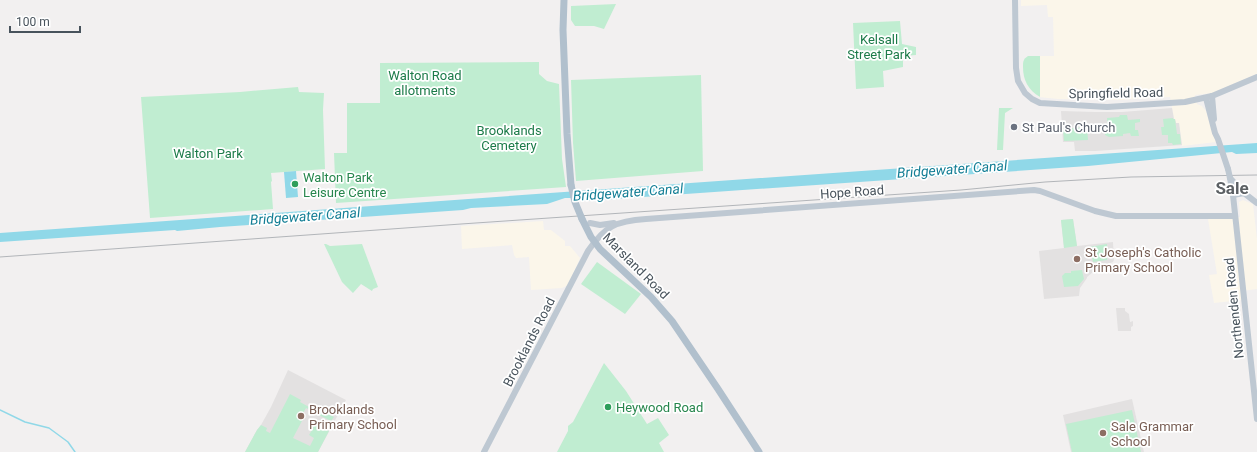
<svg xmlns="http://www.w3.org/2000/svg" width="1257" height="452" font-family="Roboto,sans-serif">
  <rect width="100%" height="100%" fill="#f2f0f0"/>
  <g fill="#fbf6ea">
    <polygon points="1021,0 1257,0 1257,74 1213,93 1195,95 1197,104 1202,106 1206,111 1216,142 1182,146 1179,123 1176,124 1174,119 1170,97 1121,100 1058,99 1039,97 1040,56 1054,56 1053,17 1048,17 1047,5 1021,6"/>
    <polygon points="1243,200 1253,204 1257,239 1257,289 1242,291 1242,300 1214,303 1209,275 1217,274 1208,219 1240,217 1239,202"/>
    <polygon points="543,221 544,230 551,230 565,241 565,246 570,246 580,258 568,285 562,288 531,290 529,257 516,258 514,255 512,245 462,249 461,226"/>
  </g>
  <g fill="#e3e1e1">
    <polygon points="1172,108 1174,119 1175,119 1176,123 1179,123 1182,145 1095,151 1075,151 1074,142 1063,142 1061,111 1095,112 1122,112"/>
    <polygon points="1073,219 1077,246 1113,242 1114,260 1113,262 1099,267 1087,277 1087,278 1080,288 1079,296 1044,299 1039,251 1064,248 1061,220"/>
    <polygon points="1116,308 1125,308 1125,311 1129,314 1130,322 1133,321 1133,326 1131,327 1131,331 1118,331"/>
    <polygon points="288,370 346,400 318,452 245,452 257,430 261,425 271,407"/>
    <polygon points="1132,399 1144,452 1071,452 1063,415"/>
  </g>
  <g fill="#c0edd1">
    <polygon points="616,4 604,29 594,26 575,26 571,20 571,6"/>
    <polygon points="900,21 902,44 916,47 916,55 903,56 903,67 883,71 884,87 856,89 853,23"/>
    <path d="M1028,56H1040V97C1028,90 1023,80 1023,67C1023,62 1023,59 1028,56Z"/>
    <polygon points="539,62 539,74 547,81 559,84 562,159 566,187 336,203 334,153 347,153 347,103 380,103 380,63"/>
    <polygon points="701,75 703,171 576,181 573,143 571,80"/>
    <polygon points="298,87 299,92 324,93 323,110 325,169 271,173 272,181 271,182 273,209 150,218 141,97 240,92"/>
    <polygon points="999,108 1013,108 1005,113 1003,150 997,150"/>
    <polygon points="1120,115 1127,115 1128,120 1140,119 1140,122 1135,123 1135,130 1138,130 1139,136 1131,136 1130,133 1123,134 1123,136 1109,137 1105,135 1105,129 1108,129 1107,118 1119,117"/>
    <polygon points="1173,118 1173,119 1175,119 1177,134 1180,134 1181,144 1173,145 1172,143 1168,143 1168,135 1162,135 1161,127 1164,127 1163,119"/>
    <polygon points="1087,127 1088,140 1064,141 1063,129"/>
    <polygon points="1073,219 1077,246 1064,248 1061,220"/>
    <polygon points="324,244 326,244 330,246 362,244 378,287 373,289 372,291 361,284 353,293 342,282"/>
    <polygon points="1107,244 1107,260 1093,262 1092,257 1090,257 1089,247"/>
    <polygon points="597,262 641,294 625,314 581,284"/>
    <polygon points="1082,270 1084,279 1078,286 1064,287 1062,276 1065,273 1071,273 1071,271"/>
    <polygon points="604,363 626,391 647,424 658,418 669,435 659,443 664,452 557,452 568,431 568,426 573,422"/>
    <polygon points="290,394 301,400 300,402 309,407 308,409 306,408 302,415 304,417 293,438 310,446 314,438 309,435 312,430 309,429 314,421 329,431 318,452 245,452 257,430 261,425 267,428 266,431 270,433"/>
    <polygon points="313,406 334,417 331,421 311,411"/>
    <polygon points="1132,410 1141,452 1072,452 1066,424"/>
  </g>
  <g fill="#90d8e8">
    <polygon points="1257,143 1257,153 1236,154 1232,152 1088,166 586,201 579,198 565,198 547,204 471,208 463,210 220,227 177,231 175,230 0,242 0,233 550,193"/>
    <polygon points="296,171 298,197 286,198 284,172"/>
  </g>
  <g fill="none" stroke-linecap="round" stroke-linejoin="round">
    <polyline stroke="#90d8e8" stroke-width="1.5" points="0,410 25,422 49,428 68,442 75,452"/>
    <g stroke="#bec8d2" stroke-width="6">
      <polyline points="1015,0 1016,68 1018,81 1025,93 1032,99 1040,103 1107,107 1185,102 1212,96 1257,77"/>
      <polyline points="1212,96 1214,119"/>
      <polyline points="1206,98 1215,133 1218,139 1228,169"/>
      <polyline points="1230,178 1233,195 1257,419"/>
      <polyline points="1230,178 1244,193"/>
      <polyline points="1233,195 1244,193 1257,203"/>
      <polyline points="590,223 600,225 614,223"/>
      <path d="M484,452L588,251C605,226 616,221 646,219L1034,190L1040,191L1095,211L1116,216H1235"/>
    </g>
    <g stroke="#b1c0cd" stroke-width="7">
      <polyline points="564,0 563,30 567,134 571,185"/>
      <polyline points="582,219 591,237 600,249 651,297 672,321 718,389 759,452"/>
    </g>
    <polyline stroke="#b2b5b9" stroke-width="1" points="0,257 461,224 961,190 1045,182 1131,177 1257,175"/>
    <polyline stroke="#bec8d2" stroke-width="6" points="1228,169 1230,178"/>
    <polyline stroke="#b1c0cd" stroke-width="7" points="571,185 575,202 582,219"/>
  </g>
  <circle fill="#6b7280" stroke="#fff" stroke-width="1.5" cx="1014" cy="127" r="4"/>
  <g fill="#2e9e5b" stroke="#fff" stroke-width="1.5">
    <circle cx="295" cy="184" r="4"/>
    <circle cx="608" cy="407" r="4"/>
  </g>
  <g fill="#8d6e63" stroke="#fff" stroke-width="1.5">
    <circle cx="1077" cy="259" r="4"/>
    <circle cx="301" cy="416" r="4"/>
    <circle cx="1103" cy="433" r="4"/>
  </g>
  <g text-anchor="middle" dominant-baseline="central" stroke-width="3.5" stroke-linejoin="round" paint-order="stroke">
    <g font-size="13" fill="#1c7b49" stroke="#fff">
      <text x="879" y="39">Kelsall<tspan x="879" dy="15">Street Park</tspan></text>
      <text x="425" y="75">Walton Road<tspan x="425" dy="15">allotments</tspan></text>
      <text x="509" y="130">Brooklands<tspan x="509" dy="15">Cemetery</tspan></text>
      <text x="208" y="153">Walton Park</text>
    </g>
    <g font-size="13" fill="#48535c" stroke="#fff">
      <text transform="translate(1116 93) rotate(-1)">Springfield Road</text>
      <text transform="translate(852 192) rotate(-4)">Hope Road</text>
      <text transform="translate(636 266) rotate(45)">Marsland Road</text>
      <text transform="translate(1234 308) rotate(-96)">Northenden Road</text>
      <text transform="translate(529 342) rotate(-63)">Brooklands Road</text>
    </g>
    <g font-size="13" fill="#5b616d" stroke="#fff" text-anchor="start">
      <text x="1022" y="127">St Paul's Church</text>
    </g>
    <g font-size="13" fill="#27864d" stroke="#fff" text-anchor="start">
      <text x="303" y="177">Walton Park<tspan x="303" dy="15">Leisure Centre</tspan></text>
      <text x="616" y="407">Heywood Road</text>
    </g>
    <g font-size="13" fill="#785e54" stroke="#fff" text-anchor="start">
      <text x="1085" y="252">St Joseph's Catholic<tspan x="1085" dy="15">Primary School</tspan></text>
      <text x="309" y="409">Brooklands<tspan x="309" dy="15">Primary School</tspan></text>
      <text x="1111" y="426">Sale Grammar<tspan x="1111" dy="15">School</tspan></text>
    </g>
    <g font-size="14" font-style="italic" fill="#137e95" stroke="#fff">
      <text transform="translate(952 169) rotate(-4)">Bridgewater Canal</text>
      <text transform="translate(628 192) rotate(-4)">Bridgewater Canal</text>
      <text transform="translate(305 216) rotate(-4)">Bridgewater Canal</text>
    </g>
    <g font-size="17" font-weight="bold" fill="#5c6064" stroke="#fff">
      <text x="1232" y="188">Sale</text>
    </g>
  </g>
  <path d="M10 26v6h70v-6" fill="none" stroke="#48535c" stroke-width="2"/>
  <text x="16" y="26" font-size="12" fill="#48535c" stroke="#ffffff" stroke-width="3" paint-order="stroke">100 m</text>
</svg>
